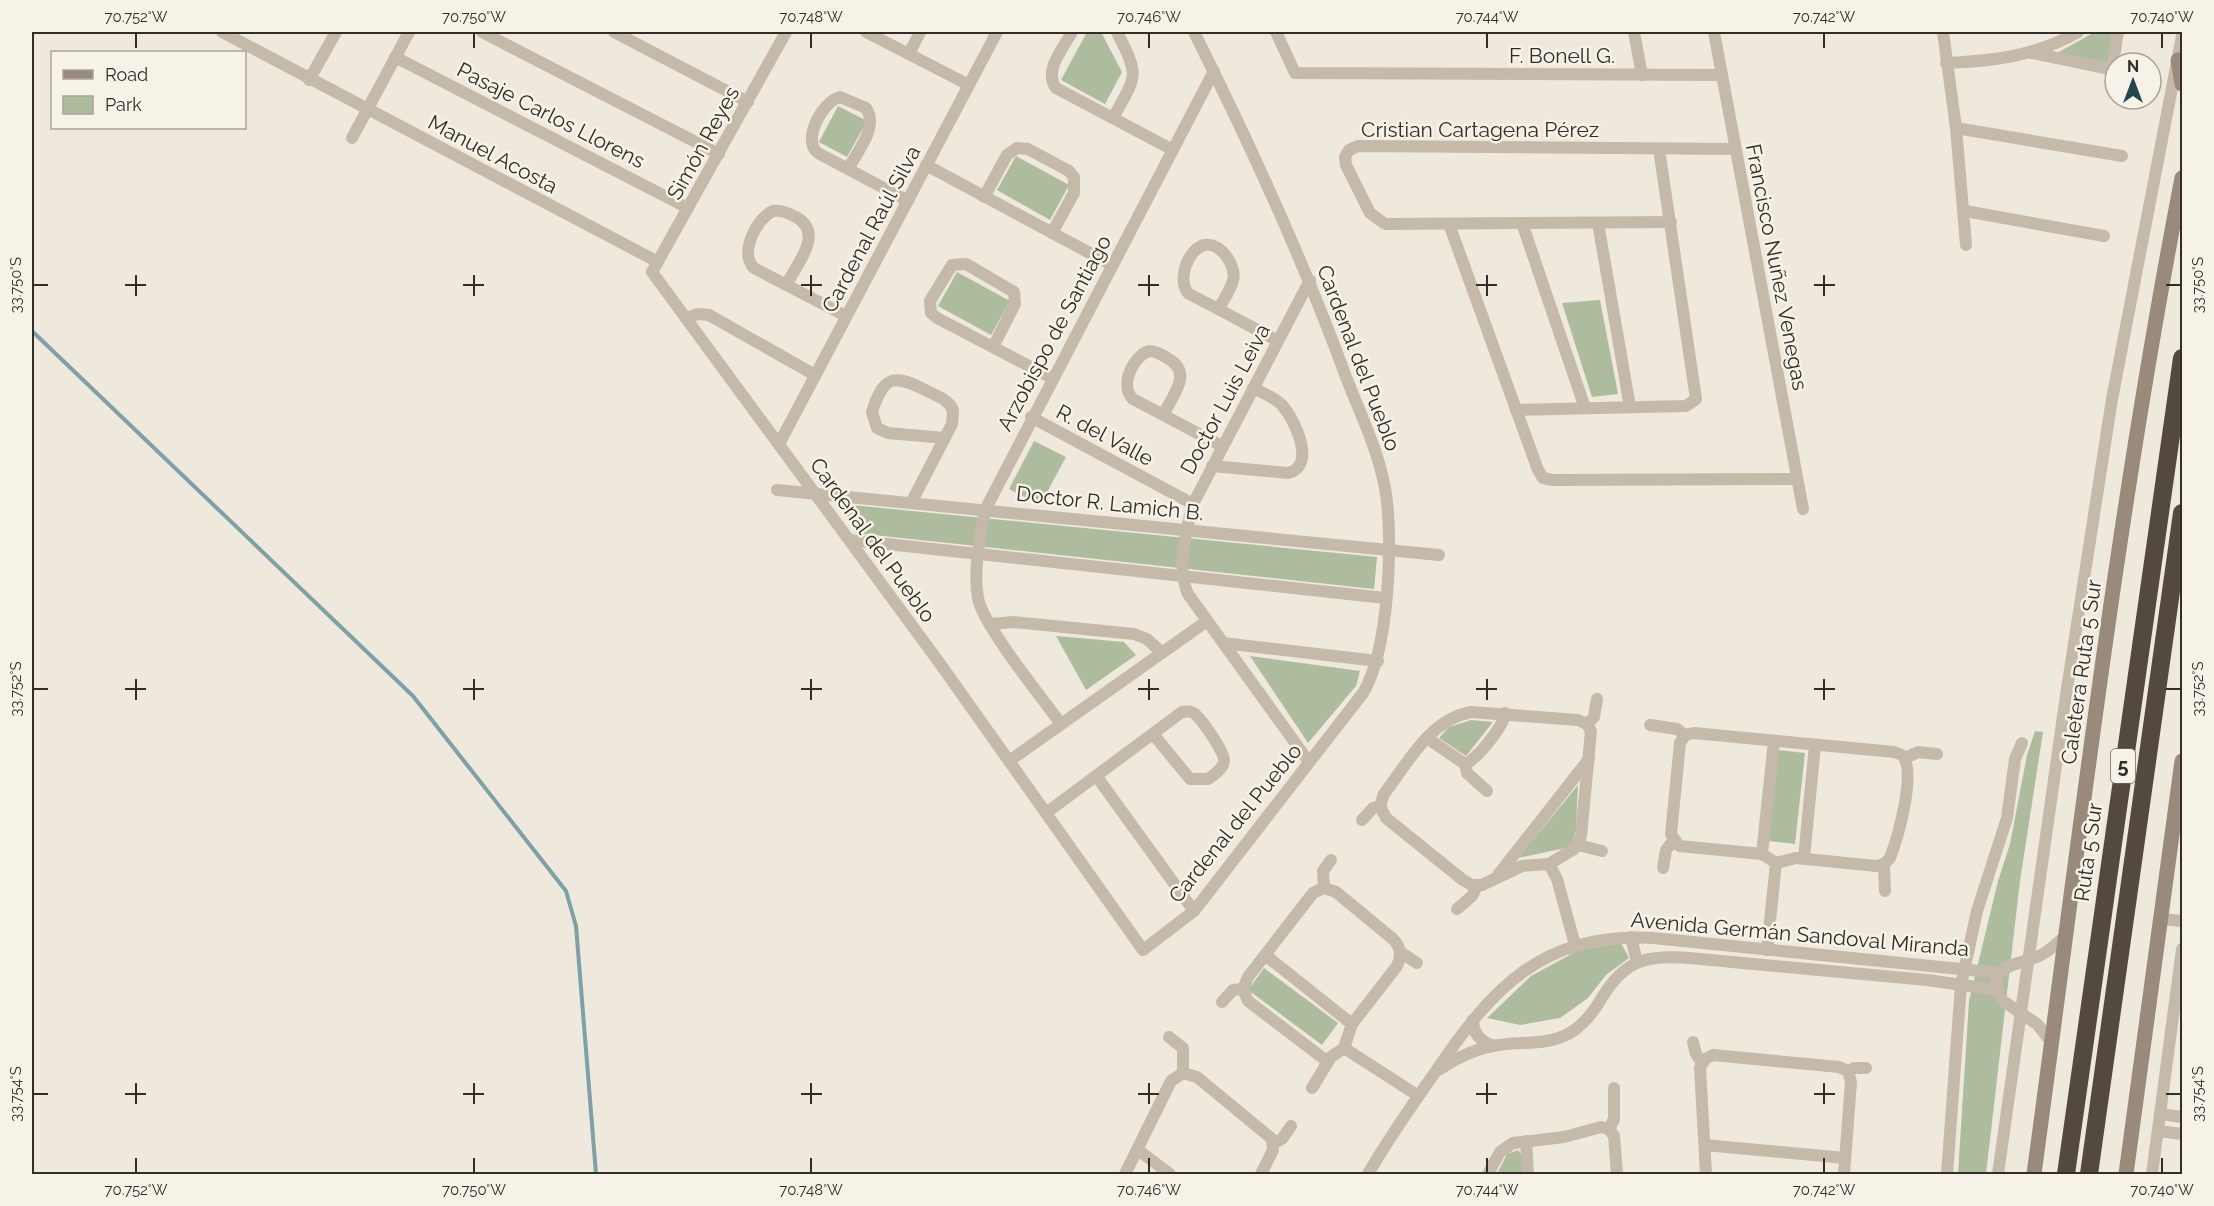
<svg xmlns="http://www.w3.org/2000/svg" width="2214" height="1206" font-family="Raleway,sans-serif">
  <rect width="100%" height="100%" fill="#efe8dc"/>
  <g fill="#aebc9e">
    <polygon points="1087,32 1101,32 1122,72 1105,104 1061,80"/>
    <polygon points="2095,32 2114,32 2109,63 2057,53"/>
    <polygon points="838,106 867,121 847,157 819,142"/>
    <polygon points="1016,156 1069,185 1050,220 997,190"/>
    <polygon points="957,272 1010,301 991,335 938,306"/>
    <polygon points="1600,300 1618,394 1592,397 1562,303"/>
    <polygon points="1034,441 1066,457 1040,505 1009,489"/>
    <polygon points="842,504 1377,557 1374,589 855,533"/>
    <polygon points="1056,636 1124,642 1136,655 1086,690"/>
    <polygon points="1250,656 1360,671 1356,686 1308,743"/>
    <polygon points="1471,720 1493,722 1466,756 1439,738 1449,727"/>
    <polygon points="2035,731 2043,732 2020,881 1986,1174 1958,1174 1969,1001 1998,881 2010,844 2027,755"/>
    <polygon points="1778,750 1805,753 1795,844 1768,841"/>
    <polygon points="1578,785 1576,830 1570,847 1518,858"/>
    <polygon points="1621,943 1629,958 1606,975 1588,998 1560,1018 1520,1025 1487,1018 1531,976 1579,950"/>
    <polygon points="1264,968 1338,1023 1322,1045 1248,990"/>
    <polygon points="1518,1150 1522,1155 1522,1174 1497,1174 1507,1154"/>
  </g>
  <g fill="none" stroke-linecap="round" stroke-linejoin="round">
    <polyline stroke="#7ea1a8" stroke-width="4" points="32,331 413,696 566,891 576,926 596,1174"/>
    <g stroke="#c5baa9" stroke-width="12">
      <polyline points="222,32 658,262"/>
      <polyline points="482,32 719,154"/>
      <polyline points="614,32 748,102"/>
      <path d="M786,32L652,272L941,665L1143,950L1194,911L1363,693C1389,650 1394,538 1385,488C1378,450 1360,413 1346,377C1303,259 1250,144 1194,32"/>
      <polyline points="866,32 969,85"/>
      <path d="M1072,32C1064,47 1043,71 1056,88L1173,150"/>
      <polyline points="1276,32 1295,73 1721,75"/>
      <polyline points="1634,32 1642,75"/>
      <polyline points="1714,32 1803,509"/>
      <polyline points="1943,32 1956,128 1966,245"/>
      <polyline points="2032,53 2115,70"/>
      <polyline points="909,54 920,32"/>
      <polyline points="395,57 688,208"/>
      <path d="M1946,63C1994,61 2036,56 2078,32"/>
      <polyline points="2112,69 2118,32"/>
      <polyline points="309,80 336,32"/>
      <path d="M1113,118C1137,74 1140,78 1117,32"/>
      <polyline points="1956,128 2122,156"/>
      <polyline points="352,138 409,32"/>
      <polyline points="926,165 1112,265"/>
      <path d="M848,169C857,152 879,127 866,108L840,97C823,101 801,140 818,153L908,201"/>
      <polyline points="984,197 1007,155 1017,148 1028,149 1069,171 1074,177 1074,193 1052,233"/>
      <polyline points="1965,211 2104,236"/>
      <polyline points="1671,222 1385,224 1370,213 1346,165 1345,157 1349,150 1358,146 1734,149"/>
      <polyline points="1522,223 1585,408"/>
      <polyline points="1598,223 1630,407"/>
      <polyline points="1449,224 1538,470 1543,478 1553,480 1797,479"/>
      <path d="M786,285C797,264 825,233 796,217C788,213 782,210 773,211C756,219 739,253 754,268L846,316"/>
      <path d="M1219,309C1223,300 1231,290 1233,280C1237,267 1221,242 1205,245C1188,248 1176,281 1189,294C1219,309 1248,325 1278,341"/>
      <polyline points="686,318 698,314 709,315 815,375"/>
      <polyline points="993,347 1015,304 1014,292 966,264 952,265 930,301 931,313 937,318 1052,378"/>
      <polyline points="1516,410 1686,406 1696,399 1659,149"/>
      <path d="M1163,415C1173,395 1194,372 1167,358C1161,354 1156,351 1149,351C1133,356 1119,386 1133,399L1216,443L1223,446"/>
      <polyline points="1031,417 1193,504"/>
      <polyline points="779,444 997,32"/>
      <path d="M1212,466L1288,473C1317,466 1295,420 1282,405C1274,397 1263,393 1253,388"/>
      <polyline points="777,490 1439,555"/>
      <path d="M911,503L952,424L953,410C948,399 937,396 927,391C895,374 884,374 872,412L877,428L888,433L945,438"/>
      <polyline points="850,540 1385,598"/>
      <polyline points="990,624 1013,622 1134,634 1147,639 1162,653"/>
      <polyline points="1223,643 1378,661"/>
      <path d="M1471,712L1578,720L1587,724L1591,731L1581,836L1574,849L1549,864L1522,866L1482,885H1472L1463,880L1386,818L1380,806L1384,794C1408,763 1429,720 1471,712Z"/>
      <path d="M1061,724C1043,699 982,624 978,598C973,570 980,538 985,510L1214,71"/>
      <polyline points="1587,724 1594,717 1597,699"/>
      <polyline points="1650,725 1677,729 1685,735"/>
      <path d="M1694,733L1894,752L1902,755C1917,771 1898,837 1890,858L1884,864L1876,866L1796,858L1776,863L1762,854L1679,846L1671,834L1680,743L1685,735Z"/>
      <polyline points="1427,738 1465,764"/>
      <polyline points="1905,758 1918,752 1937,754"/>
      <polyline points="1009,761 1207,621"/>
      <path d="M1309,762L1188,594C1176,567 1186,531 1193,504L1310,280"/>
      <path d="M1465,764C1477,759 1504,726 1505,713"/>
      <polyline points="1465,764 1467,773 1487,791"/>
      <polyline points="1097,777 1194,911"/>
      <path d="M1046,813L1182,712C1188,711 1192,711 1196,715C1203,721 1225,753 1224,761C1223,769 1214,775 1208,779H1190L1153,734"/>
      <polyline points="1362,820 1373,808 1380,806"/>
      <polyline points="1578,845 1602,851"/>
      <polyline points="1762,854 1774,741"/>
      <polyline points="1804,858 1815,745"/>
      <polyline points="1549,864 1557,879 1575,945"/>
      <polyline points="1884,864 1885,891"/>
      <polyline points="1663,868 1666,850 1673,841"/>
      <polyline points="1498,875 1589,759"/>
      <polyline points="1324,888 1323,871 1331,860"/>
      <polyline points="1457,909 1472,896 1477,886"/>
      <polyline points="2161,919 2182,921"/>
      <polyline points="1631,937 1637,962"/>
      <polyline points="1767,950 1776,863"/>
      <polyline points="1400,952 1417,963"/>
      <polyline points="1265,955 1352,1024"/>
      <polyline points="1222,1002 1233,990 1243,989"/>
      <path d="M1473,1020C1473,1034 1481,1042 1494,1046"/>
      <polyline points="1169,1037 1183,1048 1183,1073"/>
      <polyline points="1693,1042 1696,1054 1702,1063"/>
      <path d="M2052,1043L2037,1024L2003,1001C1980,963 2021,966 2041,955C2051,950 2059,942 2067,934"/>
      <polyline points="1344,1048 1417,1095"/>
      <path d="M1440,1069C1458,1057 1477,1048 1499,1045C1523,1041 1547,1046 1570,1033C1585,1024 1595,1010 1603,996C1626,959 1648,955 1689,958L1927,980L1998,990"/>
      <polyline points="1848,1071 1854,1068 1866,1068"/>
      <path d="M1312,1088L1331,1057L1344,1048L1352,1024L1397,966C1402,956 1401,947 1393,939L1336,892L1324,888L1313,893L1248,977L1243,989L1248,1001L1328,1062"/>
      <polyline points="2160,1114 2182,1117"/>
      <polyline points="1609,1129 1614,1119 1614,1088"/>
      <polyline points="2158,1131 2182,1134"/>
      <polyline points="1526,1141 1528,1174"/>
      <polyline points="1274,1143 1282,1139 1291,1126"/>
      <polyline points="1705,1145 1845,1158"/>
      <polyline points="1138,1150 1170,1174"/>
      <polyline points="1125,1174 1171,1081 1183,1073 1197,1077 1272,1139 1273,1150 1261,1174"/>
      <path d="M1368,1174C1388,1139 1412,1105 1436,1071C1493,987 1543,932 1653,938L2000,973"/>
      <polyline points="1488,1174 1500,1152 1513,1143 1564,1137 1601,1127 1609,1129 1614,1136 1617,1174"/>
      <polyline points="1706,1174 1700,1068 1705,1059 1713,1055 1839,1067 1848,1071 1851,1082 1844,1174"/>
      <polyline points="1947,1174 1961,985 1977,911 2007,818 2015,759 2022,743"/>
      <polyline points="1998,1174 2066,695 2112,399 2182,36"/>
      <polyline points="2152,1174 2182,949"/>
    </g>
    <g stroke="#998a7b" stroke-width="15">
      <polyline points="2178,60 2182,84"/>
      <path d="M2034,1174C2079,842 2118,507 2182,178"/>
      <polyline points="2126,1174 2182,761"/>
    </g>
    <g stroke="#534940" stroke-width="18">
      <polyline points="2066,1174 2182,358"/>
      <polyline points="2089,1174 2182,513"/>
    </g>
  </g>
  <path fill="none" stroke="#332d28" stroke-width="2" d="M136,33V48M474,33V48M811,33V48M1149,33V48M1487,33V48M1824,33V48M2162,33V48M136,275V296M474,275V296M811,275V296M1149,275V296M1487,275V296M1824,275V296M33,285H48M125,285H146M463,285H484M801,285H822M1138,285H1159M1476,285H1497M1814,285H1835M2166,285H2181M136,679V700M474,679V700M811,679V700M1149,679V700M1487,679V700M1824,679V700M33,689H48M125,689H146M463,689H484M801,689H822M1138,689H1159M1476,689H1497M1814,689H1835M2166,689H2181M136,1083V1104M474,1083V1104M811,1083V1104M1149,1083V1104M1487,1083V1104M1824,1083V1104M33,1094H48M125,1094H146M463,1094H484M801,1094H822M1138,1094H1159M1476,1094H1497M1814,1094H1835M2166,1094H2181M136,1158V1173M474,1158V1173M811,1158V1173M1149,1158V1173M1487,1158V1173M1824,1158V1173M2162,1158V1173"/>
  <g text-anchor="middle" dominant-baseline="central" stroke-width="5" stroke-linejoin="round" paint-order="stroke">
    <rect fill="#f7f2e8" stroke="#6e6862" stroke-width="1.5" x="2111" y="749" width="24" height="34" rx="4.5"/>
    <g font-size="20" font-weight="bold" fill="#332d28">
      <text x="2123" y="766">5</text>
    </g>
    <g font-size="21" fill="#332d28" stroke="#f7f2e8">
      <text x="1562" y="55">F. Bonell G.</text>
      <text transform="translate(551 115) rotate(27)">Pasaje Carlos Llorens</text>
      <text x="1480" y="129">Cristian Cartagena Pérez</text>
      <text transform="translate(703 143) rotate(-61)">Simón Reyes</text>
      <text transform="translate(493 154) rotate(28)">Manuel Acosta</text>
      <text transform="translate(871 229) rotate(-62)">Cardenal Raúl Silva</text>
      <text transform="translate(1777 267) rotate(79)">Francisco Nuñez Venegas</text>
      <text transform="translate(1054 333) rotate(-62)">Arzobispo de Santiago</text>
      <text transform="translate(1359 358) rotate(69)">Cardenal del Pueblo</text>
      <text transform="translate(1225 399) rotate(-62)">Doctor Luis Leiva</text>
      <text transform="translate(1105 435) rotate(28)">R. del Valle</text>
      <text transform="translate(1110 503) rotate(6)">Doctor R. Lamich B.</text>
      <text transform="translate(873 540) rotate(54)">Cardenal del Pueblo</text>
      <text transform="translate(2081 672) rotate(-82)">Caletera Ruta 5 Sur</text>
      <text transform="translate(1235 823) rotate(-51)">Cardenal del Pueblo</text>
      <text transform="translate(2088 852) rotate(-82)">Ruta 5 Sur</text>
      <text transform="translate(1800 934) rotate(5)">Avenida Germán Sandoval Miranda</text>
    </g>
  </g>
  <rect width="2214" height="1206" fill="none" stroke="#f7f2e8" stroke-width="66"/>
  <rect x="51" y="51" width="195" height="78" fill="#f7f2e8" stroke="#a9a39b" stroke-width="1.5"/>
  <rect x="63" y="70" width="30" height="9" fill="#998a7b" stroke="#a9a39b" stroke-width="1.5"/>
  <text x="105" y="81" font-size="18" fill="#332d28">Road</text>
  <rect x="63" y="96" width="30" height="18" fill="#aebc9e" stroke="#a9a39b" stroke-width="1.5"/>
  <text x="105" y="111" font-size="18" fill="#332d28">Park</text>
  <g transform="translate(2133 81)"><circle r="28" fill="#f7f2e8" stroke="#a9a39b" stroke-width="1.5"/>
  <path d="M0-4.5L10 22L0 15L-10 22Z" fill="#234750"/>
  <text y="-9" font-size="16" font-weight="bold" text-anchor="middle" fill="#332d28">N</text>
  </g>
  <rect x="33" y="33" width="2148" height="1140" fill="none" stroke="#332d28" stroke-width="2"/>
  <g font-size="15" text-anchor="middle" fill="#332d28">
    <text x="136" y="22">70.752°W</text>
    <text x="474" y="22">70.750°W</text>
    <text x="811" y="22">70.748°W</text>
    <text x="1149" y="22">70.746°W</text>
    <text x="1487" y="22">70.744°W</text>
    <text x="1824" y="22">70.742°W</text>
    <text x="2162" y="22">70.740°W</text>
    <text transform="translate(16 285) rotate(-90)" y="5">33.750°S</text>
    <text transform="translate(2198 285) rotate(-90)" y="5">33.750°S</text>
    <text transform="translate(16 689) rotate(-90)" y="5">33.752°S</text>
    <text transform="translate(2198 689) rotate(-90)" y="5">33.752°S</text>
    <text transform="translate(16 1094) rotate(-90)" y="5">33.754°S</text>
    <text transform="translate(2198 1094) rotate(-90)" y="5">33.754°S</text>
    <text x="136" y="1195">70.752°W</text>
    <text x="474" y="1195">70.750°W</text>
    <text x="811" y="1195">70.748°W</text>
    <text x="1149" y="1195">70.746°W</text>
    <text x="1487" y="1195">70.744°W</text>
    <text x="1824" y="1195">70.742°W</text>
    <text x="2162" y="1195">70.740°W</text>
  </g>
</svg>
